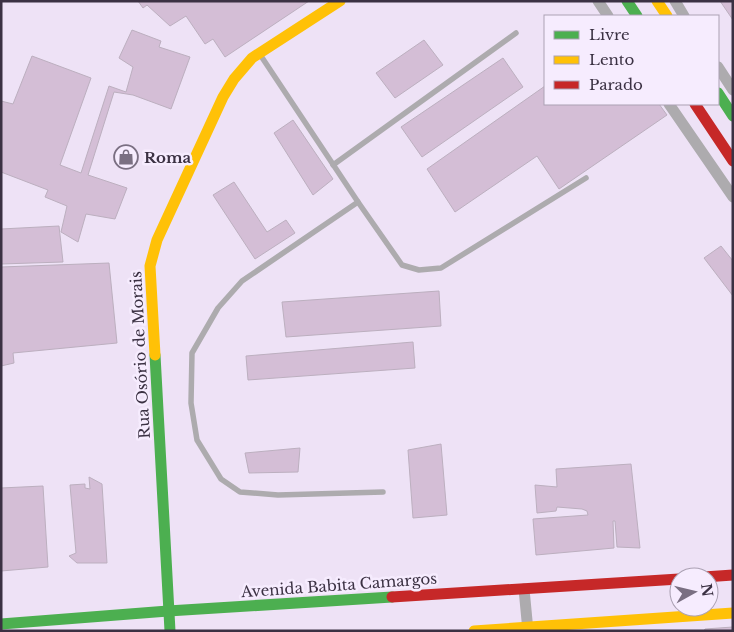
<svg xmlns="http://www.w3.org/2000/svg" width="734" height="632" font-family="'Libre Baskerville',serif">
  <rect width="100%" height="100%" fill="#eee2f6"/>
  <g fill="#d4bed6" stroke="#bcafbf">
    <polygon points="138,1 309,1 225,57 213,39 205,44 186,16 170,26 147,5 143,8"/>
    <polygon points="720,1 733,1 733,20"/>
    <polygon points="132,30 161,41 159,47 190,57 171,109 133,95 114,92 88,175 127,188 115,219 86,214 78,242 61,232 67,206 45,197 48,190 1,172 1,101 13,104 32,56 91,78 60,165 81,173 109,86 126,92 133,67 119,58"/>
    <polygon points="424,40 443,65 395,98 376,73"/>
    <polygon points="503,58 523,87 422,157 401,127"/>
    <polygon points="545,86 545,104 659,104 667,115 559,189 537,156 455,212 427,169"/>
    <polygon points="293,120 333,179 313,195 274,133"/>
    <polygon points="234,182 267,232 286,220 295,233 255,259 213,195"/>
    <polygon points="59,226 63,262 1,264 1,229"/>
    <polygon points="721,246 733,261 733,296 704,258"/>
    <polygon points="109,263 117,343 13,353 14,363 1,366 1,267"/>
    <polygon points="439,291 441,326 286,337 282,302"/>
    <polygon points="413,342 415,368 248,380 246,356"/>
    <polygon points="441,444 447,515 413,518 408,450"/>
    <polygon points="300,448 298,472 249,473 245,453"/>
    <polygon points="631,464 640,548 617,547 615,521 613,521 614,548 536,555 533,519 588,515 587,511 582,509 557,507 556,511 537,513 535,485 557,487 556,469"/>
    <polygon points="89,477 102,484 107,563 77,563 69,556 76,553 70,485 85,484 85,488 90,489"/>
    <polygon points="43,486 48,567 1,571 1,488"/>
    <polygon points="733,627 733,631 704,631 705,629"/>
  </g>
  <g fill="none" stroke-linecap="round" stroke-linejoin="round">
    <g stroke="#adabae" stroke-width="5.5">
      <polyline points="261,56 358,202 402,265 419,270 441,268 586,178"/>
      <polyline points="333,165 516,33"/>
      <polyline points="358,202 242,281 218,308 192,353 191,403 197,440 221,479 240,492 278,495 383,492"/>
    </g>
    <g stroke="#adabae" stroke-width="11">
      <polyline points="598,1 608,16"/>
      <polyline points="675,1 684,16"/>
      <polyline points="718,67 733,90"/>
      <polyline points="669,104 733,197"/>
      <polyline points="524,589 528,631"/>
    </g>
    <g stroke="#4caf50" stroke-width="11">
      <polyline points="627,1 637,16"/>
      <polyline points="718,93 733,116"/>
      <polyline points="155,355 170,631"/>
      <polyline points="1,624 168,611 392,597"/>
    </g>
    <g stroke="#ffc107" stroke-width="11">
      <polyline points="657,1 667,16"/>
      <polyline points="155,355 150,266 157,240 223,97 234,79 252,58 340,1"/>
      <polyline points="474,631 733,613"/>
    </g>
    <g stroke="#c62828" stroke-width="11">
      <polyline points="695,104 733,161"/>
      <polyline points="704,577 733,575"/>
      <polyline points="392,597 679,579"/>
    </g>
  </g>
  <defs>
    <g id="shop-ring" transform="scale(1.25)"><circle r="9.5" fill="#f6ecfe" stroke="#7a6f82" stroke-width="1.5"/><path d="M-5-2.5h2.3a2.7 3.5 0 0 1 5.4 0H5L5.5 6h-11ZM-1.5-2.5h3a1.5 2.3 0 0 0-3 0Z" fill="#7a6f82"/></g>
  </defs>
  <g fill-rule="evenodd">
    <use href="#shop-ring" x="126" y="157"/>
  </g>
  <g text-anchor="middle" dominant-baseline="central" stroke-width="5" stroke-linejoin="round" paint-order="stroke">
    <g font-size="15" font-weight="bold" fill="#3b3143" stroke="#f6ecfe" text-anchor="start">
      <text x="144" y="157">Roma</text>
    </g>
    <g font-size="15" fill="#3b3143" stroke="#f6ecfe">
      <text transform="translate(140 355) rotate(-93)">Rua Osório de Morais</text>
      <text transform="translate(339 585) rotate(-4)">Avenida Babita Camargos</text>
    </g>
  </g>
  <rect width="734" height="632" fill="none" stroke="#3b3143" stroke-width="5"/>
  <rect x="544" y="15" width="175" height="90" fill="#f6ecfe" stroke="#aba1b3"/>
  <rect x="554" y="31" width="25" height="8" fill="#4caf50" stroke="#aba1b3"/>
  <text x="589" y="40" font-size="15" fill="#3b3143">Livre</text>
  <rect x="554" y="56" width="25" height="8" fill="#ffc107" stroke="#aba1b3"/>
  <text x="589" y="65" font-size="15" fill="#3b3143">Lento</text>
  <rect x="554" y="81" width="25" height="8" fill="#c62828" stroke="#aba1b3"/>
  <text x="589" y="90" font-size="15" fill="#3b3143">Parado</text>
  <g transform="translate(694 592) rotate(82)"><circle r="24" fill="#f6ecfe" stroke="#aba1b3"/>
  <path d="M0-4L9 19L0 12L-9 19Z" fill="#7a6f82"/>
  <text y="-8" font-size="14" font-weight="bold" text-anchor="middle" fill="#3b3143">N</text>
  </g>
</svg>
